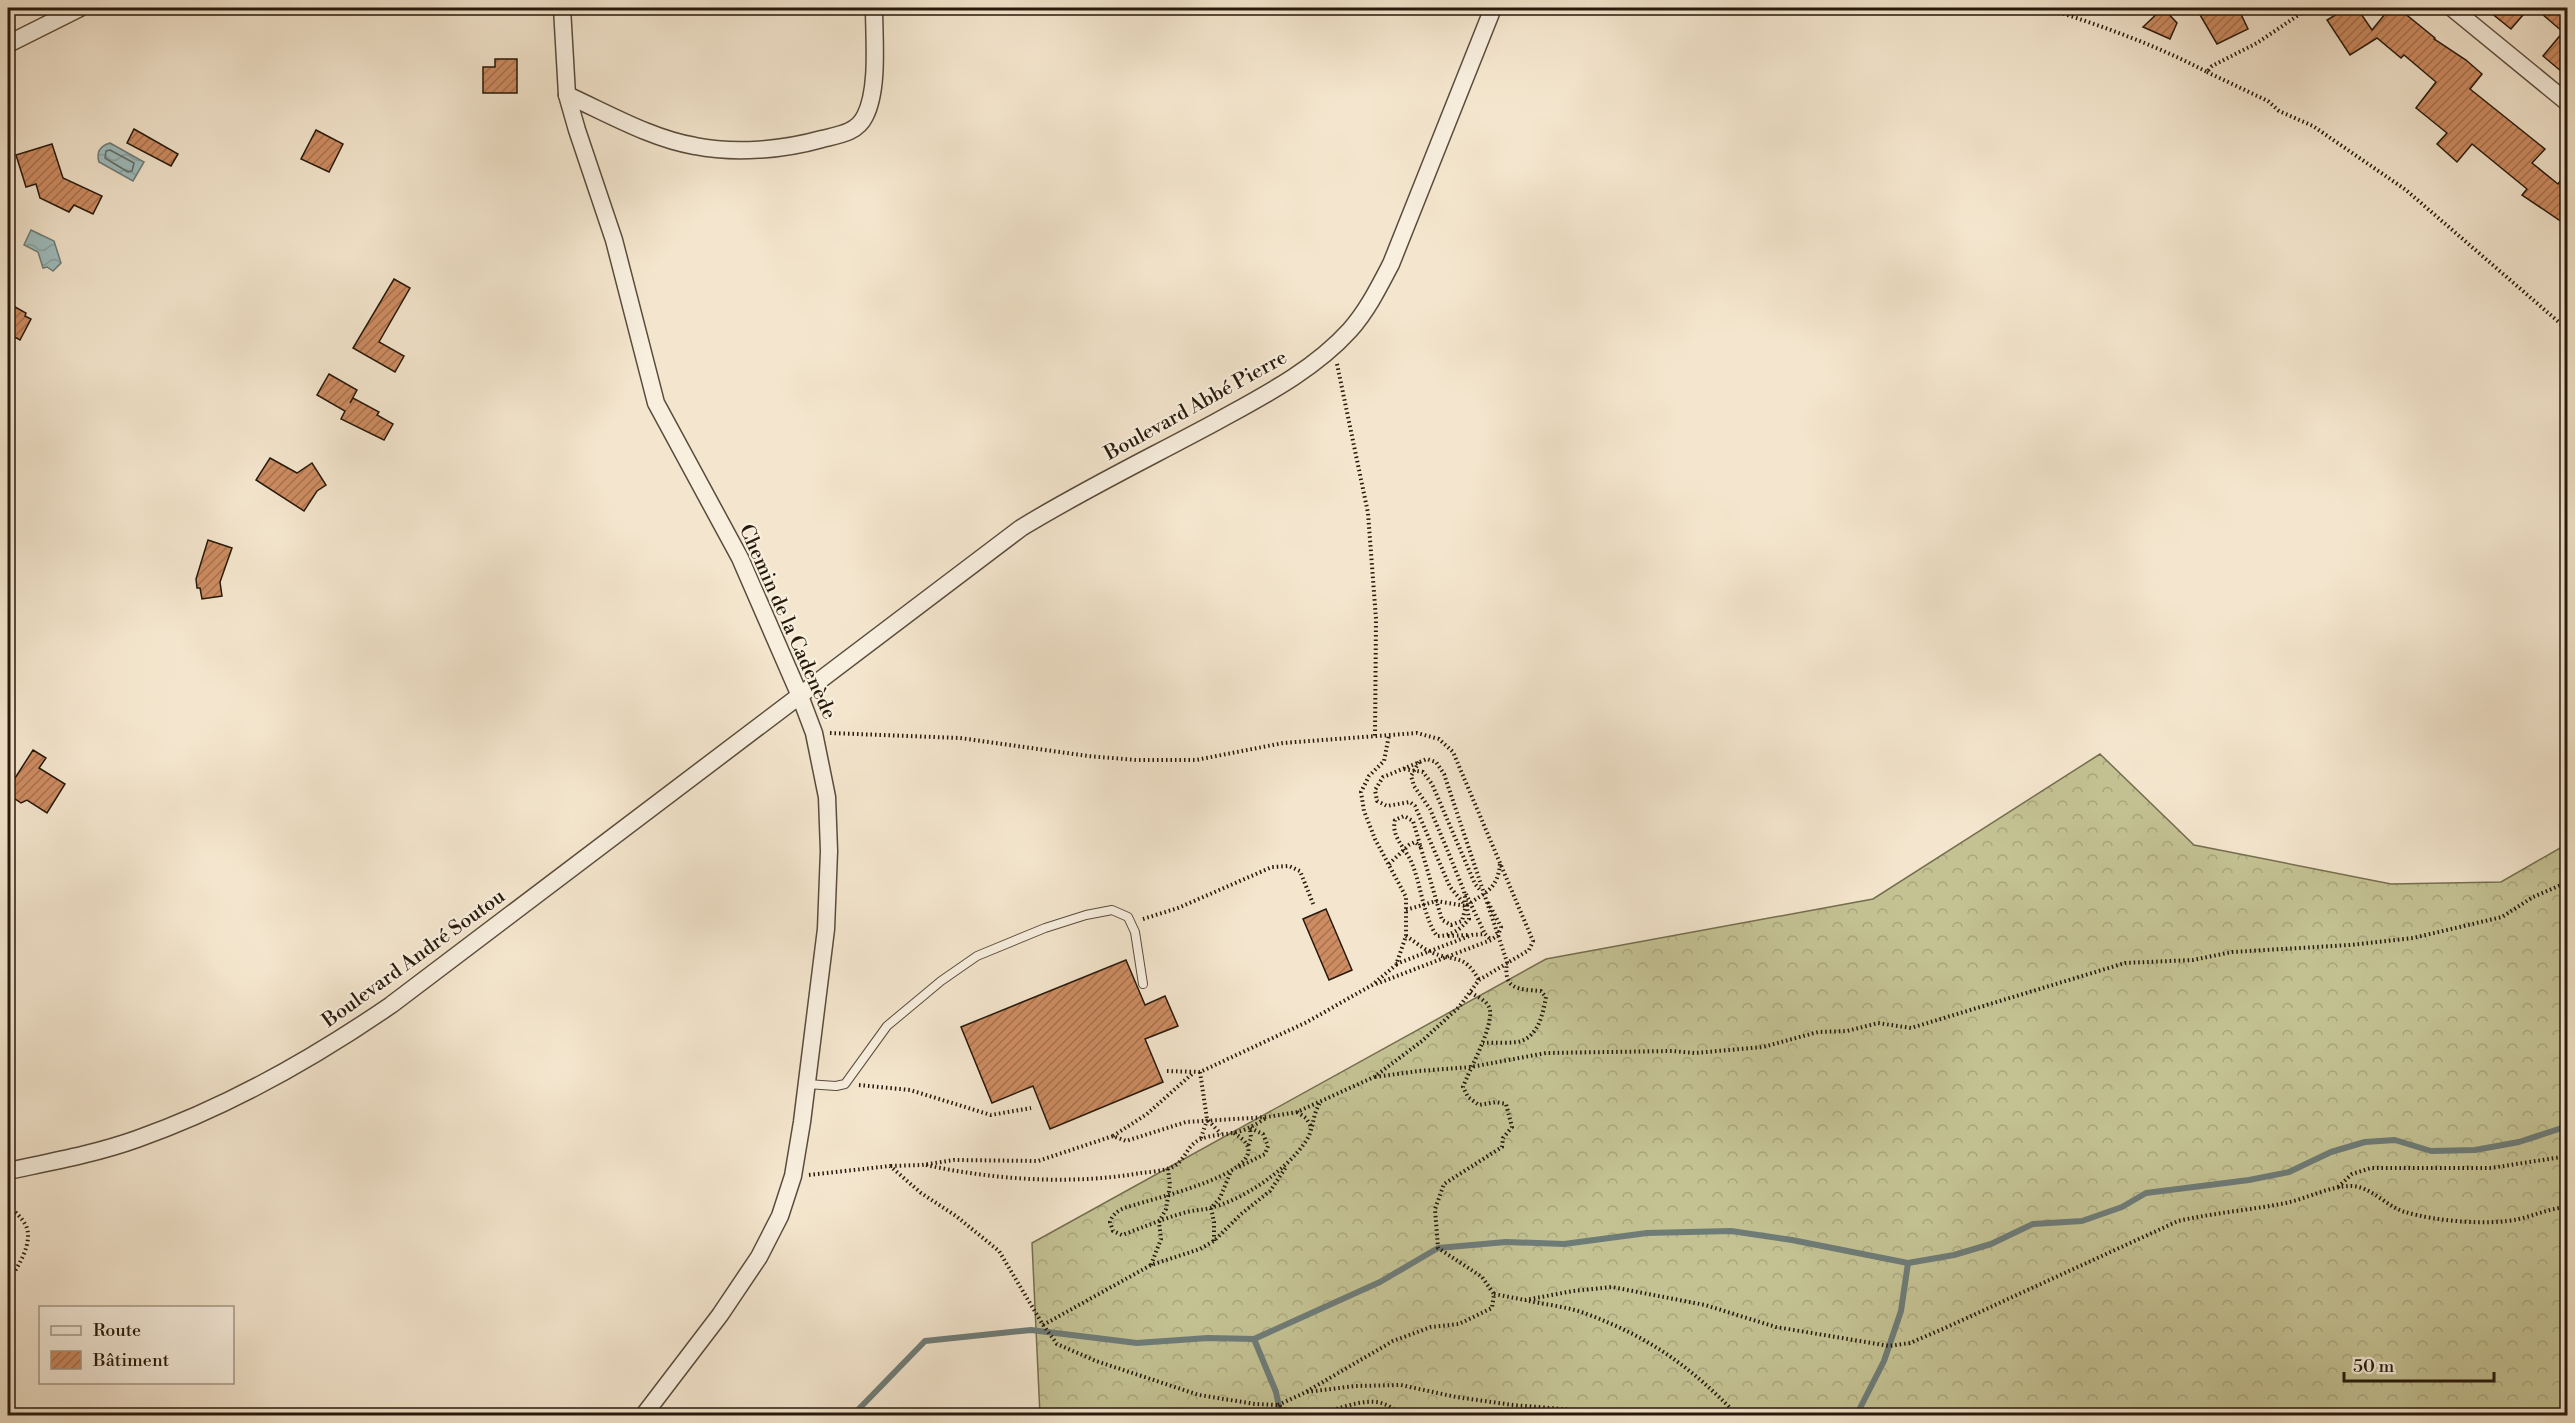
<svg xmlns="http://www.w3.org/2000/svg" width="2575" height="1423" font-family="'Libre Bodoni',serif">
  <defs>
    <pattern id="forest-crowns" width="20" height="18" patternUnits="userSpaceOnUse" patternTransform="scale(1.5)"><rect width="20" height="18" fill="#c4c293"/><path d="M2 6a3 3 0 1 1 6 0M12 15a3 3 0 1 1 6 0" fill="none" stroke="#a8a67d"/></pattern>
    <pattern id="water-waves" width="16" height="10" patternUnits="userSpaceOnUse" patternTransform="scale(1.5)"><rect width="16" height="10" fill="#9ebec0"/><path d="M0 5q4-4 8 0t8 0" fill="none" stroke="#88a3a4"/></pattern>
    <pattern id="building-hatch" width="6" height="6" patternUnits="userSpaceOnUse" patternTransform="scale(1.5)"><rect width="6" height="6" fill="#ce8c62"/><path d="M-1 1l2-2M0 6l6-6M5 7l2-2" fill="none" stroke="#a7724f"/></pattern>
  </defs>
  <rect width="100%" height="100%" fill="#f4e6ce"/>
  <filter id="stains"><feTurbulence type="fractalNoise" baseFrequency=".00333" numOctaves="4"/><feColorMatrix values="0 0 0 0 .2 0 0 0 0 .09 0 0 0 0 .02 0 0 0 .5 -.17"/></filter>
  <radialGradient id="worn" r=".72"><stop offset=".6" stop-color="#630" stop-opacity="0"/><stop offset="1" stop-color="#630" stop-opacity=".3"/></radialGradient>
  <polygon fill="url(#forest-crowns)" stroke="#756e4f" stroke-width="1.5" points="2100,754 2194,845 2391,884 2501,882 2567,844 2567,1415 1040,1415 1032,1243 1546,959 1873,899"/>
  <g fill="url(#water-waves)" stroke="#6e7c78" stroke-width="1.5">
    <path d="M110,143L144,162L133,181L99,162C96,152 100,146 110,143Z"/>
    <polygon points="31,230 54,241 61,263 53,271 47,267 43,268 38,252 24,245"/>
  </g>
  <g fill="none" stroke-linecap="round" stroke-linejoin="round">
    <polygon stroke="#626c66" stroke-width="1.5" points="110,150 134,163 132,171 128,172 105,158 106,151"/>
    <g stroke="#6e7c78" stroke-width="6">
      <polyline points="1254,1339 1276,1392 1281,1416"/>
      <polyline points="852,1416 925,1341 1031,1330 1137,1343 1208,1338 1254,1339 1380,1282 1438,1248 1506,1242 1564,1244 1647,1233 1731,1231 1792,1240 1908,1263 1954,1255 1991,1244 2033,1224 2082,1221 2122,1207 2146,1193 2249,1180 2289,1172 2331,1152 2365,1142 2395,1140 2431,1151 2475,1150 2519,1142 2568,1126"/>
      <polyline points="1856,1416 1884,1361 1901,1311 1908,1263"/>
    </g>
  </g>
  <g fill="url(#building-hatch)" stroke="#26190b" stroke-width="1.5">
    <polygon points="2163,8 2177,23 2170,39 2143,27"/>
    <polygon points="2196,8 2238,8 2248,29 2217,44"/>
    <polygon points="2347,8 2357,8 2372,30 2390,8 2398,8 2435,38 2434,39 2466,60 2482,74 2470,89 2545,149 2532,163 2558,184 2568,171 2568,226 2522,195 2527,189 2472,144 2457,162 2437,144 2447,133 2416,108 2436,82 2404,55 2401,58 2377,38 2350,55 2327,20"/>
    <polygon points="2485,8 2529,8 2511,29"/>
    <polygon points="2535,8 2562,8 2568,12 2568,77 2543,56 2563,32"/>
    <polygon points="495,59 517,59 517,93 483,93 483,67 495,67"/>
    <polygon points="134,129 178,154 171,166 127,143"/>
    <polygon points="316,130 343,144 329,172 301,159"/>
    <polygon points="52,144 63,178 102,196 93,214 74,205 69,212 40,198 36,184 26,187 16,155"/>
    <polygon points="394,279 410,288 379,342 404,356 395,372 353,348"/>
    <polygon points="8,303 26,313 25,316 31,319 20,340 13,336 8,346"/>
    <polygon points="329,374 357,390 350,403 353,398 379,412 377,415 393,424 384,440 341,419 345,411 317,395"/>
    <polygon points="270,458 297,473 312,463 326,485 317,491 304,511 256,480"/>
    <polygon points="208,540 232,548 220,582 222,596 202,599 200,588 197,588 196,579"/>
    <polygon points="33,750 46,758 39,768 65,784 47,813 27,800 21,803 8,794 8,789"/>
    <polygon points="1326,909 1352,970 1329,980 1303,919"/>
    <polygon points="1126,960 1145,1005 1165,996 1178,1026 1145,1039 1163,1082 1050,1129 1033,1086 992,1103 961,1027"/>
  </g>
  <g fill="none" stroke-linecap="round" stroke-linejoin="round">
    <g stroke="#5a4c3c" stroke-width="10">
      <polyline id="lane" points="807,1084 836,1086 845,1084 887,1026 941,981 977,956 1045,928 1086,915 1112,910 1128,917 1135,932 1143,984"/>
    </g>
    <g stroke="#5a4c3c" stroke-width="19">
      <g id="street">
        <polyline points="562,8 567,95 577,130 614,240 656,403 740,558 800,696 814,733 827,797 829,851 826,929 802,1122 793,1176 780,1216 759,1257 720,1315 643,1416"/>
        <polyline points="2452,8 2568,103"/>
        <polyline points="8,44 80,8"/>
        <path d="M567,95C607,113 652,139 695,146C735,154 783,150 822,139C838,135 857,133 865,116C879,89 874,38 874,8"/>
        <path d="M8,1171C50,1162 95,1154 137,1139C228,1107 311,1060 391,1005L1021,528C1083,490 1149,458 1214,423C1261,397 1313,371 1350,330C1367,311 1379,287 1391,264L1493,8"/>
      </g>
    </g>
    <g stroke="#26190b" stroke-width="4" stroke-dasharray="1.5 3" stroke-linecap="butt">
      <path d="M2046,8C2102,26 2156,45 2207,72L2212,66L2257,43L2309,8"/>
      <polyline points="2207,72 2268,101 2279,111 2313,126 2406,190 2568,330"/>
      <polyline points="1337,364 1368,513 1376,619 1375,736"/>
      <polyline points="830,733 960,738 1088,756 1136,760 1196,760 1283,743 1417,733 1439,739 1453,752 1533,941 1529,950 1479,980 1459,1007 1422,1041 1374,1077 1297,1112 1267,1117 1186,1122 1126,1141 1113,1136 1038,1161 954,1160 922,1165 890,1166"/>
      <path d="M1419,762L1411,776L1414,786L1430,809L1449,854L1464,891L1469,919C1460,930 1451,936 1437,936C1423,917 1421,882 1410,859C1403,846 1391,835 1395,820L1404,816L1413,821L1442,920L1451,925L1462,921L1466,906L1450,887L1415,806L1410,802L1387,806L1377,801L1375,790L1383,777L1427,759L1436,762L1444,774L1507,962C1503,990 1518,989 1541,991L1546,997C1543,1013 1539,1035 1521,1041C1513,1044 1493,1042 1483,1043"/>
      <polyline points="1404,769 1423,772 1432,784 1475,884 1480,890"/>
      <polyline points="1389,864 1409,845 1415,842 1422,848"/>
      <polyline points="1466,894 1485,934"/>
      <path d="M1406,910L1436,901L1466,906C1485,892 1498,890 1500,863"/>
      <polyline points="1143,919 1178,908 1272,867 1289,866 1300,871 1314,906"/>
      <path d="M1406,936C1414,941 1422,948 1431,952C1455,963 1463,952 1479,980"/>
      <polyline points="1448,936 1468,935"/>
      <polyline points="1396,964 1472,935 1485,934 1491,940"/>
      <polyline points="1376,984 1491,940 1498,935 1501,927 1488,902"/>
      <polyline points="1167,1071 1200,1072 1307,1022 1372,985 1396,965 1406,936 1406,897 1375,839 1364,811 1361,792 1369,776 1384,761 1389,735"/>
      <polyline points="1200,1072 1207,1119 1221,1134"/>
      <polyline points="1375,1077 1419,1071 1471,1067 1546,1053 1672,1051 1695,1053 1763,1047 1818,1032 1847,1031 1878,1023 1911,1028 2125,963 2193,960 2232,952 2350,945 2413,938 2502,917 2533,897 2568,882"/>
      <polyline points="859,1085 910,1090 991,1115 1031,1108"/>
      <polyline points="1297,1112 1306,1118 1312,1128"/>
      <path d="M1234,1133C1296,1170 1138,1201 1122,1209C1116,1212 1112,1216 1110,1222L1113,1231L1122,1235C1144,1227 1165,1218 1187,1212C1195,1210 1202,1210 1210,1208C1243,1200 1287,1170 1306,1141C1314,1129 1312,1115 1320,1103"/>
      <polyline points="1113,1136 1147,1114 1192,1074"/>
      <polyline points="1201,1138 1207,1120"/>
      <path d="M926,1165C995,1180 1072,1185 1141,1173C1151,1172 1163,1171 1172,1167C1186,1161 1186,1145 1201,1139C1210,1135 1222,1135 1232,1133C1245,1131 1255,1125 1266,1118"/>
      <polyline points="1239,1167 1265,1154 1268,1146 1263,1134 1250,1128 1251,1138 1248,1146"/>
      <polyline points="809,1175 890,1166 921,1193 956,1216 999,1251 1043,1325 1057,1344 1096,1361 1199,1395 1255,1404 1278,1405 1295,1416"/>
      <polyline points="2338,1187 2352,1174 2371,1168 2491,1168 2568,1156"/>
      <path d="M8,1201C12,1211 20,1215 25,1224C35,1240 18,1268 8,1281"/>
      <polyline points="1214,1241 1214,1222 1211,1208 1220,1198 1231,1171"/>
      <polyline points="1151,1265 1161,1239 1159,1222 1166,1209 1170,1185 1168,1169"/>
      <path d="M1494,1294L1525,1300L1573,1291L1612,1287L1705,1305L1776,1327L1889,1346L1910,1343L1945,1328L2178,1221C2213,1213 2250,1210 2286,1203C2308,1198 2330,1186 2352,1186C2372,1187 2387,1207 2405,1212C2435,1221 2489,1226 2519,1219C2536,1215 2550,1208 2568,1207"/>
      <path d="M1529,1301C1548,1305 1569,1307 1587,1314C1651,1338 1691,1367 1738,1416"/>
      <polyline points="1043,1325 1151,1265 1200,1249 1214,1241 1241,1214 1270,1191 1286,1167"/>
      <polyline points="1307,1392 1355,1386 1401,1385 1456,1397 1513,1405 1648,1416"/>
      <path d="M1278,1405L1304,1393L1393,1341L1431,1327L1459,1324L1492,1308L1494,1294L1482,1277L1438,1248L1435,1209L1444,1184L1502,1147L1503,1138L1512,1127L1506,1104L1496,1102L1479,1105L1468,1097L1463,1087C1470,1068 1492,1030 1490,1011C1489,1001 1477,997 1470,992"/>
      <polyline points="37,1416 53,1412 59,1416"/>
      <path d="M1306,1416C1337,1414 1376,1385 1400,1416"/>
    </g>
    <use href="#lane" stroke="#f8efdf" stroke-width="8"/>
    <use href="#street" stroke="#f8efdf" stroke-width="16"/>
  </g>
  <g text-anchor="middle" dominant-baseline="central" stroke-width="4.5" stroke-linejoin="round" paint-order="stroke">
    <g font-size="20" fill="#26190b" stroke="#f8efdf">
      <text transform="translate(1196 406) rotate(-29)">Boulevard Abbé Pierre</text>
      <text transform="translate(787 622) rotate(66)">Chemin de la Cadenède</text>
      <text transform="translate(414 959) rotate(-36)">Boulevard André Soutou</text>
    </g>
  </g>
  <rect width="2575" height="1423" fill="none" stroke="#f4e6ce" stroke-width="30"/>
  <rect x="9" y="9" width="2557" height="1405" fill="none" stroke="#26190b" stroke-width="3"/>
  <rect x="15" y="15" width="2545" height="1393" fill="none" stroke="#26190b" stroke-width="1.5"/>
  <rect x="39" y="1306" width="195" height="78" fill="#f8efdf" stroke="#a4998a" stroke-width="1.5"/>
  <rect x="51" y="1326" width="30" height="9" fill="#f8efdf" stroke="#a4998a" stroke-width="1.5"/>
  <text x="93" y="1336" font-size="18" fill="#26190b">Route</text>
  <rect x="51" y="1351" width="30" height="18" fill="url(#building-hatch)" stroke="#a4998a" stroke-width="1.5"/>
  <text x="93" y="1366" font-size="18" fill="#26190b">Bâtiment</text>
  <path d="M2344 1372v9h150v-9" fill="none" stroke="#26190b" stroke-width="3"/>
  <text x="2353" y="1372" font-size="18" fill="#26190b" stroke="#f8efdf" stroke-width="4.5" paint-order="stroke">50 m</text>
  <rect width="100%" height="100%" filter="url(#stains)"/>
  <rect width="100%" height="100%" fill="url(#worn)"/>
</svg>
